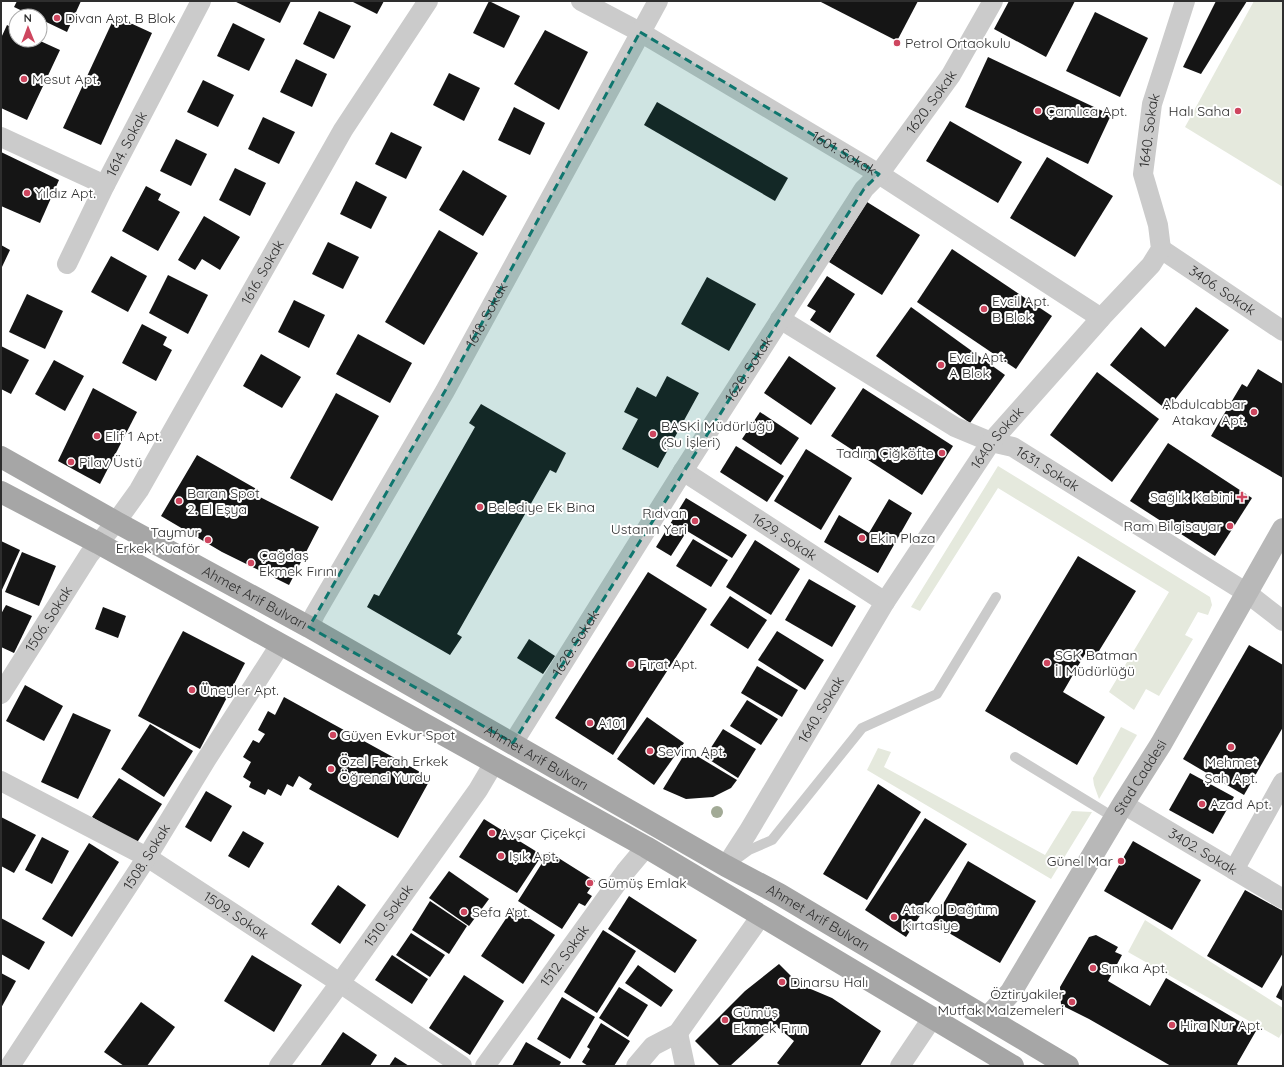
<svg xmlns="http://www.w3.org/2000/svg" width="1284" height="1067" font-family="Quicksand,sans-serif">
  <rect width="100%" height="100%" fill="#fff"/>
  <g fill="#e5e9dd">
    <polygon points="1254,1 1283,1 1283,187 1185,127"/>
    <polygon points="998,466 1210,597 1212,605 1208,615 1198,612 1185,635 1193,639 1159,696 1146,689 1134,710 1109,692 1169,592 998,488 920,611 911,607"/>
    <polygon points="1121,727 1137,735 1099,799 1094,785 1093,778"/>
    <polygon points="878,748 891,752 884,767 1045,855 1072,811 1092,812 1051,879 867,770"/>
    <polygon points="1145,920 1283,1008 1283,1031 1279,1038 1128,952"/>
  </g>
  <g fill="#151515">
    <polygon points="17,1 81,1 67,32 40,19 40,16 33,16 14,7"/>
    <polygon points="234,1 291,1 280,23"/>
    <polygon points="351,1 384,1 377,14"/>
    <polygon points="489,1 520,16 504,48 473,33"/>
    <polygon points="819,1 918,1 897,41"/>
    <polygon points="1009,1 1075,1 1046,57 994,29"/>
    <polygon points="1216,1 1247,1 1201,74 1183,67"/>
    <polygon points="319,11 351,26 334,59 303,44"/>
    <polygon points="1095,12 1148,38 1120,97 1066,71"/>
    <polygon points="115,16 152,33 101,145 63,128"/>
    <polygon points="233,23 265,39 249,71 217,56"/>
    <polygon points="7,25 16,30 16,40 38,40 60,50 27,120 1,108 1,38"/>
    <polygon points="545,30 588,52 559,110 514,84"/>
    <polygon points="988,57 1111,115 1088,164 965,107"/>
    <polygon points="296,59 327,74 312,107 280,92"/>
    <polygon points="449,73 480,88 464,121 433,105"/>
    <polygon points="203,80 234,95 218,127 187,112"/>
    <polygon points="657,102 788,178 775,201 644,125"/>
    <polygon points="514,107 545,123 530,155 498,140"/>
    <polygon points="263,117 295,132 279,164 248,149"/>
    <polygon points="950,121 1022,162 998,203 926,161"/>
    <polygon points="391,132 422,147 406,179 375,164"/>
    <polygon points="176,139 207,154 191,186 160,171"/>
    <polygon points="1,152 59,180 40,223 1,206"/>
    <polygon points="1047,157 1113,196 1075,257 1010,218"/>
    <polygon points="235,168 266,183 250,216 219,200"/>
    <polygon points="463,170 507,196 483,236 439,210"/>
    <polygon points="356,181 387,197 371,229 340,214"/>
    <polygon points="146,186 161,194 158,200 180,212 158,251 122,231"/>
    <polygon points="867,202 920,235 882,295 829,262"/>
    <polygon points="204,216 240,237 220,270 202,259 195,270 178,260"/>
    <polygon points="439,230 478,253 424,345 385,322"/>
    <polygon points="328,242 359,257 343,289 312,274"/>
    <polygon points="1,245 10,250 1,269"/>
    <polygon points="952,249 1052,316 1016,369 917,302"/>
    <polygon points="111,256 147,276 128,312 91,292"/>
    <polygon points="168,275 208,295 188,334 149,313"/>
    <polygon points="827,276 855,294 830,333 810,320 816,311 807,306"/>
    <polygon points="707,277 756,304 729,351 681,324"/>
    <polygon points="27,294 63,311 45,349 9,332"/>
    <polygon points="294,300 325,315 309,348 278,332"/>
    <polygon points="911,307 1005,375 970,423 876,356"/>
    <polygon points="1196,307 1229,330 1167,410 1110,365 1141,327 1165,347"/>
    <polygon points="142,324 167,337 163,345 172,350 156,381 122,363"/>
    <polygon points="358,334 412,363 390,403 336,374"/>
    <polygon points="1,346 29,360 11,394 1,389"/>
    <polygon points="261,354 301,377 282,408 243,386"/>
    <polygon points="789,356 836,388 811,425 764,393"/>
    <polygon points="54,360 84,376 65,411 35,394"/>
    <polygon points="1258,369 1283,384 1283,478 1211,436 1242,384 1247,387"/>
    <polygon points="1097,372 1159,419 1112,482 1050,435"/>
    <polygon points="667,376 699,393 658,468 622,449 638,419 624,412 637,387 656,397"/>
    <polygon points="93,388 137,412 100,484 58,461"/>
    <polygon points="863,388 953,446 922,495 831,436"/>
    <polygon points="336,393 379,416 332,501 290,478"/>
    <polygon points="481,404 566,453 556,473 550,470 457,634 462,637 450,655 367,607 374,594 379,596 475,427 469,423"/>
    <polygon points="760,412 799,438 781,465 742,439"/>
    <polygon points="1168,443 1252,498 1215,556 1130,501"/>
    <polygon points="736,446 784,476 767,502 720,472"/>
    <polygon points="806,449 852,478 821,530 774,501"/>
    <polygon points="197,455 258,490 256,495 319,527 289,585 222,552 161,516"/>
    <polygon points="686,498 747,535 732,558 687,531 671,556 656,547"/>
    <polygon points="889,499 912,513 878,573 824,542 839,515 869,533"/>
    <polygon points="693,539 728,560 711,587 676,566"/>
    <polygon points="755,540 800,569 771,615 726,587"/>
    <polygon points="1,541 20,550 1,592"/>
    <polygon points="22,552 56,566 39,606 5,592"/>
    <polygon points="1078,556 1136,591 1094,659 1085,654 1063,692 1105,717 1077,765 985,711"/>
    <polygon points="648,572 707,609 613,755 555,718"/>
    <polygon points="809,579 856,606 832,647 785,620"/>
    <polygon points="730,596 767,620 748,649 710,625"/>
    <polygon points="6,605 32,616 14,653 1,647 1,614"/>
    <polygon points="103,607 126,616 118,638 95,629"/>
    <polygon points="183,631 245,663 200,749 138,716"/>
    <polygon points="777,631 824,660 805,690 758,660"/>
    <polygon points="529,639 555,656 543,674 517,658"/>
    <polygon points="1249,645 1283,665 1283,727 1244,795 1183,759"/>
    <polygon points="757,666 798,690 782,717 741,693"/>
    <polygon points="25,685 63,706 44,741 6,721"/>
    <polygon points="284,697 431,778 398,838 309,789 312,784 299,776 293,787 287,784 281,796 268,789 265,795 249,787 251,782 243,777 251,762 243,757 253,740 259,743 265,734 258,730 268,711 275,715"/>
    <polygon points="747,700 778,719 761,745 730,726"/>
    <polygon points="73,713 111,730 78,799 41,782"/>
    <polygon points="647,717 684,743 654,785 617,759"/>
    <polygon points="150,724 193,751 164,797 121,769"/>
    <polygon points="723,729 756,749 738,778 705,757"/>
    <polygon points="687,750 737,780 731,788 713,797 686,799 663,789"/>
    <polygon points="1190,773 1234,797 1213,834 1169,810"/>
    <polygon points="119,778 162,804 136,844 92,817"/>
    <polygon points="878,784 921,812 867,900 823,874"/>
    <polygon points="206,791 232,806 211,842 185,827"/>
    <polygon points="1,817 36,835 14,873 1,866"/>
    <polygon points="925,818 967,844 906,937 865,910"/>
    <polygon points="484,819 542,855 517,893 459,857"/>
    <polygon points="243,831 264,843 249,868 228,856"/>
    <polygon points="42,837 69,851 52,884 25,870"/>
    <polygon points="1133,841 1201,880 1172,930 1104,891"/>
    <polygon points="89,843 119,862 72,937 42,919"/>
    <polygon points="549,852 595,881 587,893 592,896 585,906 579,903 562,929 518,901"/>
    <polygon points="968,861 1036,901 1000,963 932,923"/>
    <polygon points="449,871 489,899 469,926 429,898"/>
    <polygon points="338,885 366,905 340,944 311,924"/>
    <polygon points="1245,890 1283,911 1283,953 1262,988 1207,956"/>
    <polygon points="629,896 697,940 675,973 608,929"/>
    <polygon points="430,901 467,926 449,954 412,930"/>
    <polygon points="513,908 555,935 523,984 481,956"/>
    <polygon points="1,918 45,942 29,970 1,954"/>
    <polygon points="603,930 636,951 597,1013 564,992"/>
    <polygon points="411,933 445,955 430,977 396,955"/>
    <polygon points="1096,935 1118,947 1115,952 1122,955 1108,981 1150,1006 1166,978 1256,1031 1237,1064 1239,1066 1171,1066 1089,1019 1061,1005 1060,987 1089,937"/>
    <polygon points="252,955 302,985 274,1032 224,1001"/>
    <polygon points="392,955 428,979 412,1004 375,980"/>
    <polygon points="779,964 795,980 806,987 832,998 881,1031 860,1066 781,1066 777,1063 794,1041 775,1025 730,1066 720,1066 695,1041 745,991"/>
    <polygon points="638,965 673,990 661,1007 625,983"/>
    <polygon points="1,973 16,981 1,1008"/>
    <polygon points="464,975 504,1001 470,1055 429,1028"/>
    <polygon points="1283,983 1283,1001 1276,997"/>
    <polygon points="619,987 648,1005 628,1037 599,1018"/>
    <polygon points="562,997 595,1017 570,1059 537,1039"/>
    <polygon points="141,1002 175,1027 147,1066 124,1066 104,1052"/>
    <polygon points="601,1023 630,1041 614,1066 588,1066 582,1062 590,1049 587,1047"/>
    <polygon points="343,1032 377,1055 370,1066 320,1066"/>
    <polygon points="526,1042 561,1062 559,1066 512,1066"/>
    <polygon points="395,1057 409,1066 389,1066"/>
  </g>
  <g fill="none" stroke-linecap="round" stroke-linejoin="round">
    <g stroke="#cbcbcb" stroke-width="10">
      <polyline points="1015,757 1115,818"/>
      <polyline points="738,858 749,850 772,840 862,728 937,694 996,597"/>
    </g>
    <g stroke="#cbcbcb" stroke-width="20">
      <path id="s1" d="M581,1L640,32L879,174L1101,318"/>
      <path id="s2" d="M1,137L105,185L201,1"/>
      <path id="s3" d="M1161,249L1283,331"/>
      <polyline points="67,264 105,185"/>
      <path id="s4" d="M780,319L955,427L991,442L1013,447L1247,593L1283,621"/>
      <path id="s5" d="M683,471L885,602"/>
      <path id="s6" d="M309,627L315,614L445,391L658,1"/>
      <path id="s7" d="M1,694L89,555L116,522L139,490L343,130L428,1"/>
      <path id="s8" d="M513,743L683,471L864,189L879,174L951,75L993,1"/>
      <path id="s9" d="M1,781L147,857L340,983L462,1066"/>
      <path id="s10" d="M1123,804L1283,899"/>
      <path id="s11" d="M726,866L748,832L885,602L991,442L1101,318L1151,265L1161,249L1158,225L1143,174L1152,104L1185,1"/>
      <polyline points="1234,870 1283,782"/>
      <polyline points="678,1033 685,1066"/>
      <path id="s12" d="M10,1066L147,857L206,760L280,645"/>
      <path id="s13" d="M279,1066L340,983L478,790L494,763"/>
      <path id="s14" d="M485,1066L625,872L646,847"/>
      <polyline points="636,1066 653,1046 678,1033 761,916"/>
      <polyline points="900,1066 933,1017"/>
    </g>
    <path stroke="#b8b8b8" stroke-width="22" id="s15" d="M987,1018L1011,992L1123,804L1161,744L1283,529"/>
    <g stroke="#a6a6a6" stroke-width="22">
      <path id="s16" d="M1,457L116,522L309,627L726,866L779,894L1068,1066"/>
      <polyline points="1,492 98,543 646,847 1013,1066"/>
    </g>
  </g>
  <circle fill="#a2aa96" cx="717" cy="812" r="6"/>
  <path fill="#0f766e" fill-opacity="0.2" stroke="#0f766e" stroke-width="3" stroke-dasharray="8 5" stroke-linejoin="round" d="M640,32L879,174L864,189L780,319L513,743L309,627L445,391Z"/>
  <g fill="#ce465f" stroke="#fff" stroke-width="1.5">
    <circle cx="57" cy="18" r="4"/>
    <circle cx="897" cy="43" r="4"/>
    <circle cx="24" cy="79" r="4"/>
    <circle cx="1038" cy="111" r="4"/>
    <circle cx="1238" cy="111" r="4"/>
    <circle cx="27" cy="193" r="4"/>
    <circle cx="984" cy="309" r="4"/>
    <circle cx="941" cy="365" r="4"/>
    <circle cx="1254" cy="412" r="4"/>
    <circle cx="653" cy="434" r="4"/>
    <circle cx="97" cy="436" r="4"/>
    <circle cx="942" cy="453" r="4"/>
    <circle cx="71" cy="462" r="4"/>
    <path d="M1240 491h4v4h4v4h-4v4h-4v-4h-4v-4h4z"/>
    <circle cx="179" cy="501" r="4"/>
    <circle cx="480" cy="507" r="4"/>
    <circle cx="695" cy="521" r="4"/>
    <circle cx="1230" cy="526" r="4"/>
    <circle cx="862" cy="538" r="4"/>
    <circle cx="208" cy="540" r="4"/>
    <circle cx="251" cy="563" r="4"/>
    <circle cx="1047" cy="663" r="4"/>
    <circle cx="631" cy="664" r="4"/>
    <circle cx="192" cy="690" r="4"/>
    <circle cx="590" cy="723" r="4"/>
    <circle cx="333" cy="735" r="4"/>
    <circle cx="1231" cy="747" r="4"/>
    <circle cx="650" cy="751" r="4"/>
    <circle cx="331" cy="769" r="4"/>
    <circle cx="1202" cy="804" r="4"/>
    <circle cx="492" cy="833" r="4"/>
    <circle cx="501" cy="856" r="4"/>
    <circle cx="1121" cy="861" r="4"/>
    <circle cx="590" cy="883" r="4"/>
    <circle cx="464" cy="912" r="4"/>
    <circle cx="894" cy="917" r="4"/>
    <circle cx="1093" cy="968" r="4"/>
    <circle cx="782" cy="982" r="4"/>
    <circle cx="1072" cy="1002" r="4"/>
    <circle cx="725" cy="1020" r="4"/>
    <circle cx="1172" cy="1025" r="4"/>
  </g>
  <g text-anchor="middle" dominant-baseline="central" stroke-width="4" stroke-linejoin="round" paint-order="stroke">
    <g font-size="14" fill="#2e2e2e" stroke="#fff" text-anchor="start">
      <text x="65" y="18">Divan Apt. B Blok</text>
      <text x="905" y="43">Petrol Ortaokulu</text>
      <text x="32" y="79">Mesut Apt.</text>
      <text x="1046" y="111">Çamlıca Apt.</text>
      <text x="1230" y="111" text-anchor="end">Halı Saha</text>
      <text x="35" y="193">Yıldız Apt.</text>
      <text x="992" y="301">Evcil Apt.<tspan x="992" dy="16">B Blok</tspan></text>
      <text x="949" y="357">Evcil Apt.<tspan x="949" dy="16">A Blok</tspan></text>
      <text x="1246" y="404" text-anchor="end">Abdulcabbar<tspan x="1246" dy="16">Atakav Apt.</tspan></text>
      <text x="661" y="426">BASKİ Müdürlüğü<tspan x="661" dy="16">(Su İşleri)</tspan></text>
      <text x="105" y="436">Elif 1 Apt.</text>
      <text x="934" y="453" text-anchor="end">Tadım Çiğköfte</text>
      <text x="79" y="462">Pilav Üstü</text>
      <text x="187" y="493">Baran Spot<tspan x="187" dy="16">2. El Eşya</tspan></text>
      <text x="1233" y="497" text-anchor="end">Sağlık Kabini</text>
      <text x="488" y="507">Belediye Ek Bina</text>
      <text x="687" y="513" text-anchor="end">Rıdvan<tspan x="687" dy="16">Ustanın Yeri</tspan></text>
      <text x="1222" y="526" text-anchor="end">Ram Bilgisayar</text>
      <text x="200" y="532" text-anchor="end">Taymur<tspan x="200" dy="16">Erkek Kuaför</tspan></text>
      <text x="870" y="538">Ekin Plaza</text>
      <text x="259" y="555">Çağdaş<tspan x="259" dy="16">Ekmek Fırını</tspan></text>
      <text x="1055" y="655">SGK Batman<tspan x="1055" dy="16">İl Müdürlüğü</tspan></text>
      <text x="639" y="664">Fırat Apt.</text>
      <text x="200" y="690">Üneyler Apt.</text>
      <text x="598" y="723">A101</text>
      <text x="341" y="735">Güven Evkur Spot</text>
      <text x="658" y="751">Sevim Apt.</text>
      <text x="339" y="761">Özel Ferah Erkek<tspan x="339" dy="16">Öğrenci Yurdu</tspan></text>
      <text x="1231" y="762" text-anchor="middle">Mehmet<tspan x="1231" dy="16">Şah Apt.</tspan></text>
      <text x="1210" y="804">Azad Apt.</text>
      <text x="500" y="833">Avşar Çiçekçi</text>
      <text x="509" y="856">Işık Apt.</text>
      <text x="1113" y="861" text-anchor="end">Günel Mar</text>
      <text x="598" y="883">Gümüş Emlak</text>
      <text x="902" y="909">Atakol Dağıtım<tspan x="902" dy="16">Kırtasiye</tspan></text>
      <text x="472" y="912">Sefa Apt.</text>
      <text x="1101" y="968">Sınıka Apt.</text>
      <text x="790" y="982">Dinarsu Halı</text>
      <text x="1064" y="994" text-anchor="end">Öztiryakiler<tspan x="1064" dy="16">Mutfak Malzemeleri</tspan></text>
      <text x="733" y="1012">Gümüş<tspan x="733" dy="16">Ekmek Fırın</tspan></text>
      <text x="1180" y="1025">Hira Nur Apt.</text>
    </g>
    <g font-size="14" fill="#2e2e2e" stroke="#fff">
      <text stroke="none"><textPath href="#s8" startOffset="766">1620. Sokak</textPath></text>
      <text stroke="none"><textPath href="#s11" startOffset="879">1640. Sokak</textPath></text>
      <text stroke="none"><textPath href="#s2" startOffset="161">1614. Sokak</textPath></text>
      <text stroke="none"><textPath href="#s1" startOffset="304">1601. Sokak</textPath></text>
      <text stroke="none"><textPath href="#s7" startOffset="497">1616. Sokak</textPath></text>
      <text stroke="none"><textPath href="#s3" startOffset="74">3406. Sokak</textPath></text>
      <text stroke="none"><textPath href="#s6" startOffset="359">1618. Sokak</textPath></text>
      <text stroke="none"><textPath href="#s8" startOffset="442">1620. Sokak</textPath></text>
      <text stroke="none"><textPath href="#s11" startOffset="507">1640. Sokak</textPath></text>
      <text stroke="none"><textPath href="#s4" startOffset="308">1631. Sokak</textPath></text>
      <text stroke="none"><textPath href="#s5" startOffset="121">1629. Sokak</textPath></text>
      <text stroke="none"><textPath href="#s16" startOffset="290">Ahmet Arif Bulvarı</textPath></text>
      <text stroke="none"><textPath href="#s7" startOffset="89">1506. Sokak</textPath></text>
      <text stroke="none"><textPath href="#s8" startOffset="118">1620. Sokak</textPath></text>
      <text stroke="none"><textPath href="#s11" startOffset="183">1640. Sokak</textPath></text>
      <text stroke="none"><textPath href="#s16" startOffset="614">Ahmet Arif Bulvarı</textPath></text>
      <text stroke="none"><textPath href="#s15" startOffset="286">Stad Caddesi</textPath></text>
      <text stroke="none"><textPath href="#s10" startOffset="93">3402. Sokak</textPath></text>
      <text stroke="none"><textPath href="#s12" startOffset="250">1508. Sokak</textPath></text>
      <text stroke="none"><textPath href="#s9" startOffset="271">1509. Sokak</textPath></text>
      <text stroke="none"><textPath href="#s13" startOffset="186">1510. Sokak</textPath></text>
      <text stroke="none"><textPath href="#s16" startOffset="938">Ahmet Arif Bulvarı</textPath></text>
      <text stroke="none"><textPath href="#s14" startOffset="136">1512. Sokak</textPath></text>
    </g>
  </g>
  <rect width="1284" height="1067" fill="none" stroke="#2e2e2e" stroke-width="4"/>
  <g transform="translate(28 28) rotate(359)"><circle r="19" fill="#ffffff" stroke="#ababab"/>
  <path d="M0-3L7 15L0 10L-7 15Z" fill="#ce465f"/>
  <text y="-6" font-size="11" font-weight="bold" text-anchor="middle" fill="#2e2e2e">N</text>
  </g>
</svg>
